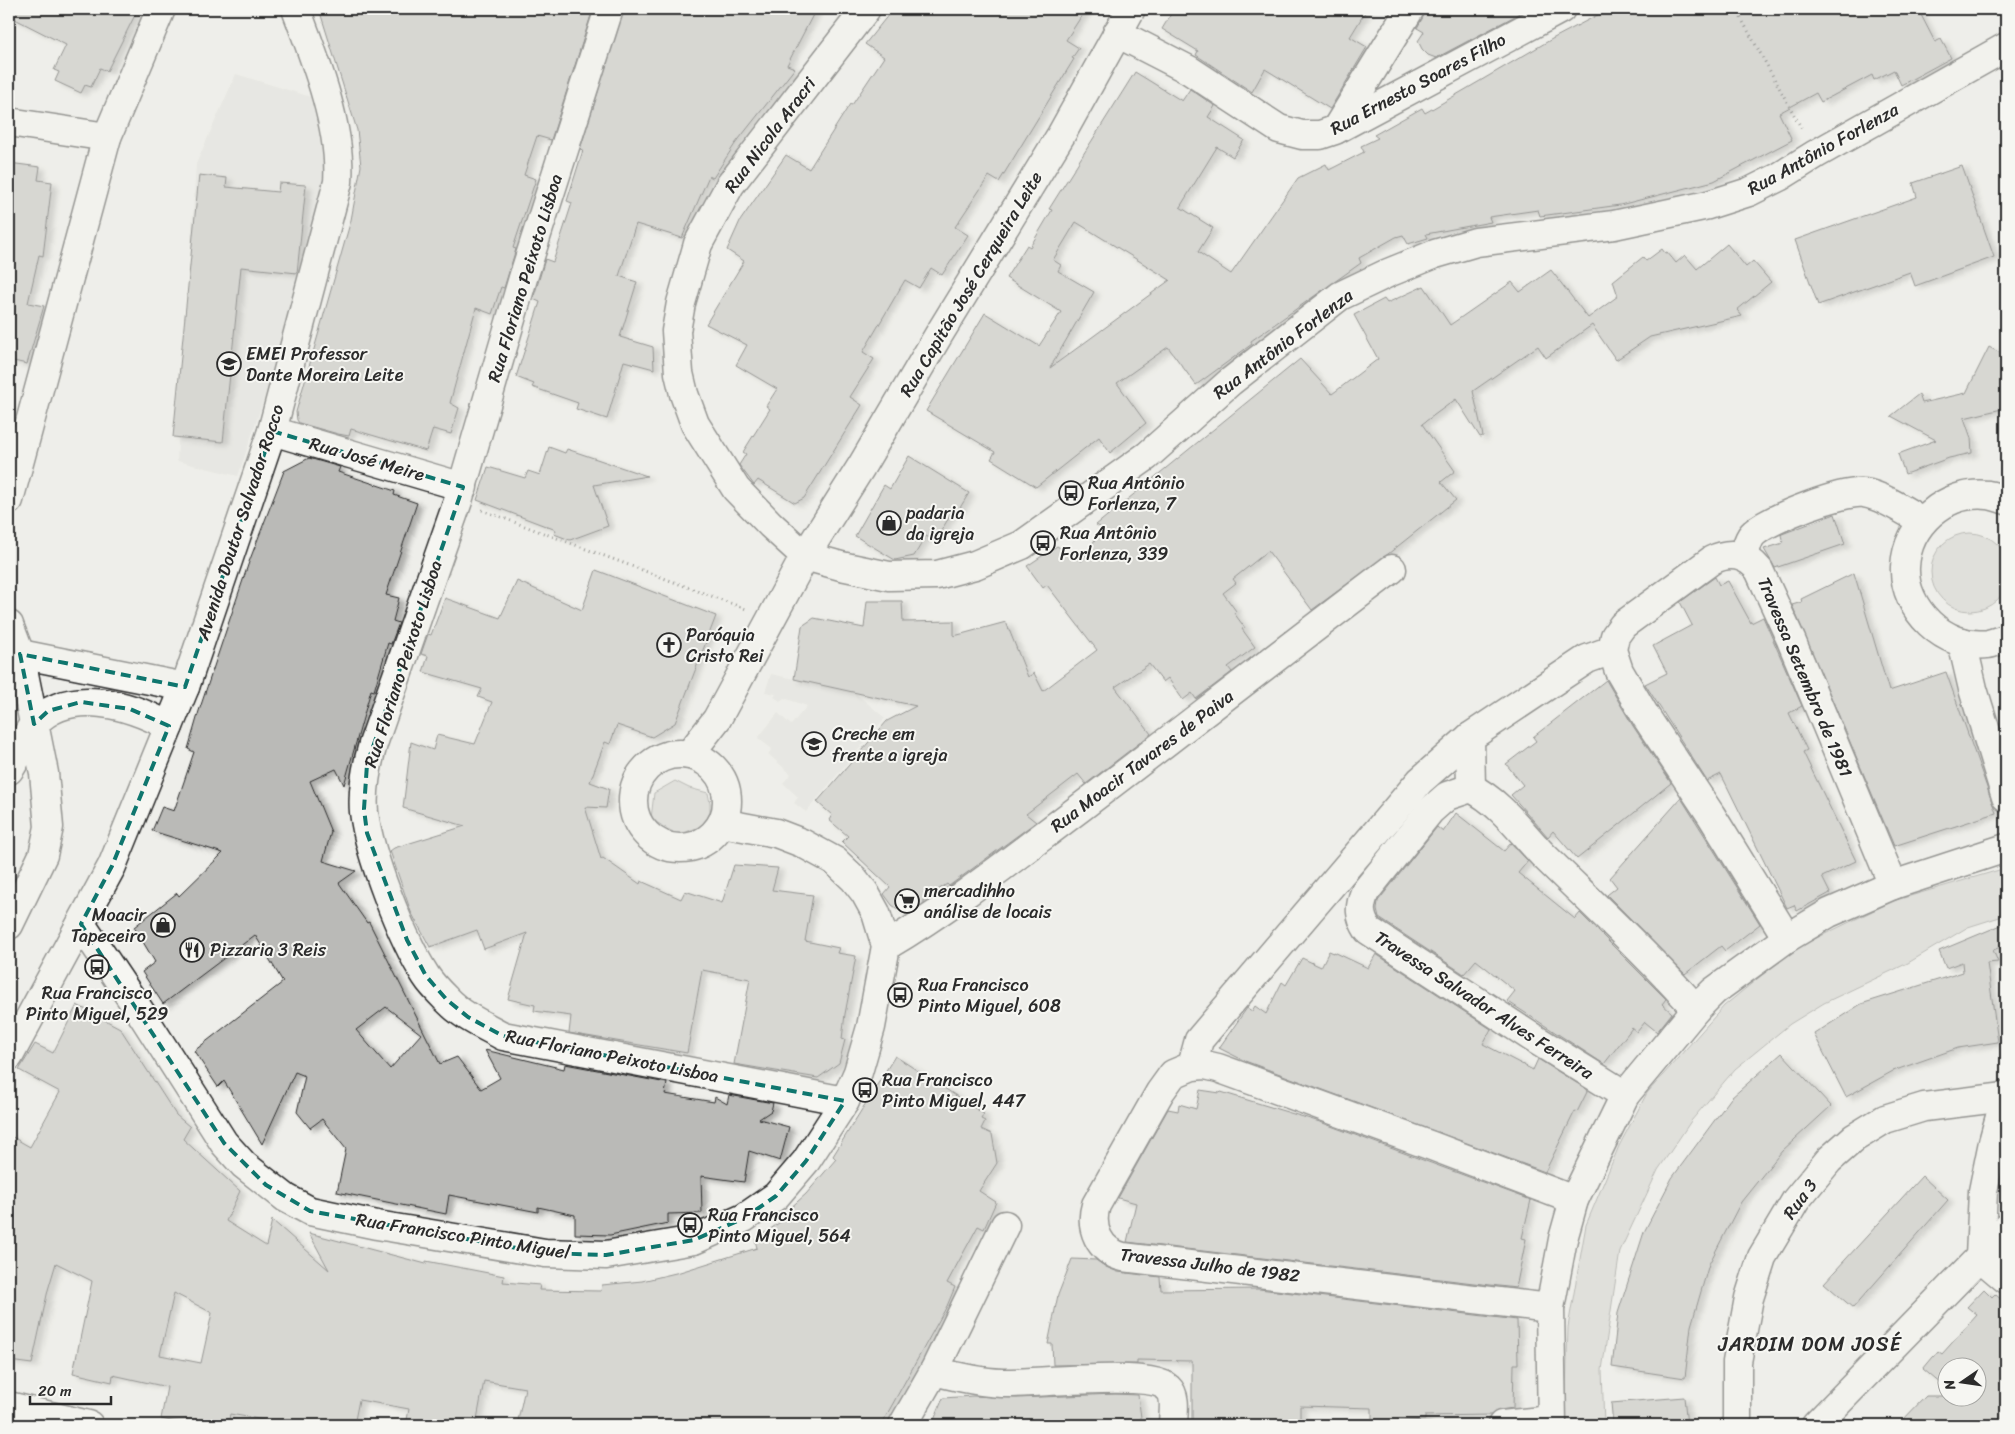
<svg xmlns="http://www.w3.org/2000/svg" width="2015" height="1434" font-family="Sriracha,sans-serif">
  <defs>
    <filter id="shadow"><feDropShadow dx="5.5" dy="3" stdDeviation="2.5" flood-color="#0004"/></filter>
  </defs>
  <rect width="100%" height="100%" fill="#eeeeea"/>
  <filter id="ink" filterUnits="userSpaceOnUse"><feTurbulence type="fractalNoise" baseFrequency=".02" numOctaves="2"/><feDisplacementMap in="SourceGraphic" scale="10" xChannelSelector="R" yChannelSelector="G"/><feConvolveMatrix kernelMatrix="1 2 1 2 8 2 1 2 1" color-interpolation-filters="sRGB"/></filter>
  <g filter="url(#ink)">
    <g fill="#dededb">
      <polygon points="236,74 321,100 324,160 320,221 308,267 238,476 177,461 196,164"/>
      <polygon points="771,674 854,692 885,718 806,812 794,803 798,797 783,783 791,774 768,754 772,749 758,738 778,713 791,725 807,706 784,698 780,701 774,697 776,694 765,692"/>
    </g>
    <g fill="#cececa" stroke="#7c7c7a">
      <circle cx="1970" cy="572" r="39"/>
      <polygon points="675,781 689,788 708,793 710,803 710,823 678,835 651,819 654,793"/>
      <polygon points="2006,868 2006,915 1968,927 1908,963 1824,1003 1790,1024 1735,1069 1691,1121 1658,1170 1620,1251 1602,1370 1604,1425 1565,1425 1568,1327 1586,1225 1619,1146 1647,1093 1724,1006 1794,949 1893,901"/>
    </g>
    <g fill="#babab7" stroke="#2b2b2b" fill-rule="evenodd" filter="url(#shadow)">
      <polygon points="9,9 138,9 107,71 100,68 91,87 85,85 81,93 55,81 59,72 54,70 66,45 9,16"/>
      <polygon points="319,9 593,9 551,140 537,136 524,175 536,179 513,248 516,249 504,288 501,287 492,314 476,308 450,403 459,408 451,434 433,429 426,451 351,429 349,436 338,434 299,423 297,420 296,412 351,220 361,166 357,130"/>
      <polygon points="624,9 816,9 787,65 795,68 735,144 713,178 709,176 682,238 636,224 619,276 637,282 620,337 653,347 654,369 624,361 607,419 576,409 578,403 532,387 534,384 516,377 540,302 533,299 538,283 545,259 553,262 572,203 567,201 583,150 580,149"/>
      <polygon points="893,9 1086,9 1066,40 1079,48 1072,58 1074,59 999,182 989,176 955,227 968,235 942,275 931,268 919,288 905,280 863,352 874,359 850,397 862,405 804,498 795,503 758,480 754,485 739,465 746,454 743,452 770,409 766,406 777,389 736,365 747,345 706,324 744,261 727,250 740,221 786,155 809,169 850,104 852,105 884,57 865,44"/>
      <polygon points="1174,9 1367,9 1350,37 1367,47 1330,109 1265,69 1252,92 1196,55 1198,51 1162,29"/>
      <polygon points="1426,9 1524,9 1515,16 1436,58 1428,55 1422,49 1418,41 1424,32 1417,28 1423,17"/>
      <path d="M1609,9H1918L1935,42L1941,39L1951,58L1901,85L1894,70L1874,80L1872,75L1821,102L1816,93L1779,113L1792,140L1714,181L1620,205L1540,216L1538,210L1489,217L1491,222L1426,234L1428,238L1408,244L1403,235L1396,237L1359,258L1361,263L1251,341L1252,344L1196,385L1168,347L1117,383L1146,423L1110,453L1099,437L1036,487L991,459L995,452L926,411L985,313L1039,346L1061,312L1006,278L1027,245L1030,247L1052,210L1049,209L1135,72L1182,101L1190,89L1215,106L1208,117L1244,140L1233,157L1217,147L1180,207L1213,228L1198,252L1231,274L1298,178L1326,164L1329,170L1364,152L1361,146L1378,138L1374,135L1422,108L1425,113L1552,39ZM1076,222L1170,280L1050,368L1094,292L1058,271L1061,265L1053,260Z"/>
      <polygon points="9,163 40,167 38,180 52,182 43,256 39,255 28,303 44,306 27,364 9,360"/>
      <polygon points="1962,166 1994,257 1915,286 1910,272 1818,305 1795,240 1917,197 1913,183"/>
      <polygon points="199,175 227,178 226,187 278,192 279,183 306,185 297,273 241,267 223,442 173,437"/>
      <polygon points="1727,244 1746,267 1753,261 1771,282 1737,310 1742,316 1650,337 1616,360 1592,325 1546,358 1538,346 1473,391 1483,436 1480,437 1456,399 1422,424 1455,471 1441,482 1456,500 1388,554 1312,610 1268,551 1233,579 1236,583 1223,593 1236,611 1234,613 1245,628 1242,629 1255,647 1228,667 1232,672 1196,699 1192,693 1183,700 1168,678 1163,682 1149,664 1115,687 1151,734 1086,784 1078,774 1026,814 1036,822 949,886 947,884 924,899 924,903 910,913 905,914 892,905 884,894 890,887 842,842 848,836 829,820 832,815 817,802 887,721 916,706 794,679 802,626 814,618 864,628 867,601 902,601 903,622 954,621 954,636 1006,622 1028,677 1034,673 1043,691 1097,650 1047,585 1043,588 1027,566 1057,546 1082,561 1102,528 1096,525 1300,359 1332,394 1378,359 1354,315 1384,299 1387,303 1424,286 1450,325 1512,282 1520,292 1551,270 1588,318 1618,296 1613,281 1643,257 1646,261 1662,249 1665,253 1667,252 1676,263 1685,255 1697,269"/>
      <polygon points="1989,347 2006,356 2006,408 1964,418 1971,438 1972,453 1949,458 1905,474 1898,454 1936,440 1891,416 1919,394 1922,403 1966,393"/>
      <polygon points="549,447 565,453 567,449 647,476 594,485 608,526 570,540 554,534 556,530 477,500 488,467 525,478 528,471 540,475"/>
      <polygon points="909,456 969,493 958,511 954,509 935,541 926,536 914,556 895,560 855,536 884,485 890,489"/>
      <path d="M309,458L340,467L338,472L395,491L394,495L417,503L386,595L399,598L393,621L399,623L391,644L388,643L374,691L371,690L344,785L336,769L310,781L331,832L323,861L356,871L339,883L367,923L369,922L440,1064L457,1057L481,1089L500,1078L485,1050L564,1069L565,1064L667,1083L665,1094L714,1102L715,1097L727,1104L729,1095L773,1103L771,1111L759,1119L789,1127L780,1161L749,1151L744,1182L701,1176L702,1213L668,1214V1223L610,1235L575,1234V1215L538,1207V1212L449,1195L446,1214L337,1192L346,1149L322,1119L310,1128L297,1112L305,1076L295,1072L262,1144L224,1081L218,1087L194,1051L283,982L255,935L163,1004L142,972L155,962L134,927L177,893L179,896L223,853L152,831L162,807L174,811L194,752L188,749L199,711L249,562L284,471ZM386,1007L421,1034L390,1069L356,1030Z"/>
      <polygon points="1835,514 1845,544 1775,568 1764,549 1783,543 1781,535 1782,534"/>
      <polygon points="596,570 716,616 675,723 652,737 617,725 610,744 605,742 590,782 609,789 606,808 585,807 601,859 603,858 640,884 641,881 681,899 685,891 722,903 734,865 778,868 772,890 813,895 805,941 839,948 837,953 856,956 845,1014 842,1039 845,1040 839,1063 818,1078 734,1064 750,979 702,970 687,1053 569,1033 571,1016 534,1011 535,1005 508,999 527,933 484,949 477,930 430,947 411,912 390,851 394,848 465,826 403,808 411,742 433,750 437,735 475,744 492,702 478,697 482,689 423,672 428,656 421,654 428,634 431,635 445,598 500,618 517,581 582,610"/>
      <polygon points="1854,573 1889,691 1946,672 1996,813 1894,846 1792,605 1802,602 1801,599"/>
      <polygon points="1715,577 1719,585 1728,581 1751,623 1763,617 1802,706 1789,713 1807,750 1803,752 1856,861 1822,877 1830,893 1797,911 1794,905 1787,908 1721,774 1707,781 1645,684 1667,673 1653,646 1692,625 1680,602"/>
      <polygon points="1606,680 1633,726 1671,783 1577,859 1553,831 1548,837 1511,795 1523,785 1506,764 1536,741 1533,737"/>
      <polygon points="1681,798 1760,924 1725,951 1721,946 1685,974 1607,895 1617,887 1610,878"/>
      <polygon points="1456,813 1504,851 1511,843 1528,861 1518,873 1575,919 1580,913 1666,999 1662,1004 1672,1013 1657,1032 1645,1022 1637,1032 1632,1028 1604,1064 1507,1001 1515,991 1476,960 1464,974 1379,918 1377,910 1378,901 1437,827 1443,832"/>
      <polygon points="2006,923 2006,945 1993,950 1998,962 1987,963 1998,1042 1958,1048 1893,1071 1846,1097 1814,1034 1861,1004 1963,972 1962,962 1946,968 1939,951"/>
      <polygon points="1329,951 1334,953 1334,952 1368,968 1376,954 1491,1029 1483,1044 1533,1070 1538,1059 1588,1090 1577,1112 1575,1111 1545,1172 1245,1061 1219,1048 1247,1008 1252,1011 1255,1006 1266,1014 1282,982 1286,985 1302,958 1321,967"/>
      <path d="M77,1005L120,1028L176,1115L190,1127L183,1139L240,1191L226,1221L266,1246L272,1220L329,1270L309,1233L426,1264V1261L504,1276L503,1282L540,1285L539,1290L601,1291L602,1285L642,1281L680,1272L757,1248L755,1240L790,1215L788,1210L806,1194L836,1159L833,1156L895,1056L984,1114L981,1119L985,1121L981,1129L992,1134L997,1163L979,1191L996,1202L984,1229L978,1226L947,1283L955,1287L947,1306L881,1425H517L525,1388L484,1381L476,1425H406L409,1409L359,1400L354,1425H274L275,1422L230,1414L228,1425H192L161,1419L167,1387L113,1375L112,1382L73,1373L92,1281L56,1263L48,1290L32,1364L9,1361V1135L30,1147L60,1092L19,1070L35,1044L53,1053ZM174,1293L212,1313L201,1363L160,1355Z"/>
      <polygon points="1782,1053 1831,1106 1782,1151 1741,1202 1709,1264 1691,1326 1685,1378 1612,1367 1618,1313 1644,1232 1672,1178 1731,1098"/>
      <polygon points="1200,1090 1220,1093 1221,1092 1320,1122 1531,1200 1522,1238 1526,1239 1516,1288 1127,1242 1136,1203 1118,1198 1168,1109 1178,1111 1179,1104 1196,1109"/>
      <polygon points="1922,1176 1948,1200 1853,1308 1824,1283"/>
      <polygon points="1072,1259 1096,1260 1106,1267 1118,1272 1160,1277 1161,1290 1259,1289 1517,1320 1518,1364 1514,1364 1513,1408 1500,1410 1491,1415 1425,1416 1425,1420 1372,1423 1372,1408 1300,1406 1300,1425 1192,1425 1192,1361 1137,1360 1137,1364 1053,1365 1052,1344 1048,1344 1058,1295"/>
      <polygon points="1984,1289 1992,1297 1995,1294 2006,1304 2006,1425 1898,1425 1926,1396 1978,1396 1978,1366 1948,1366 1948,1390 1923,1369 1938,1351 1942,1354 1977,1315 1967,1307"/>
      <polygon points="1115,1394 1138,1395 1142,1425 932,1425 943,1398 973,1396 1017,1398"/>
      <polygon points="1684,1397 1687,1425 1613,1425 1611,1403"/>
    </g>
    <g fill="none" stroke-linecap="round" stroke-linejoin="round">
      <g stroke="#2b2b2b" stroke-width="31">
        <g id="minor">
          <path d="M609,9L523,278L458,501L373,744C367,765 362,789 364,812C369,855 402,939 426,976C431,984 439,992 446,999C462,1016 483,1025 503,1036L845,1101"/>
          <polyline points="866,9 730,185 698,244 681,303 676,331 679,373 684,394 695,424 736,489 771,525 805,556 841,566 889,576 937,575 975,565 1022,545 1147,456 1230,382 1340,296 1388,273 1435,254 1476,242 1614,225 1708,205 1749,192 1779,177 1816,154 2006,47"/>
          <polyline points="1117,33 1189,70 1279,129 1302,135 1320,135 1335,130 1561,9"/>
          <polyline points="9,122 107,137"/>
          <polyline points="1336,129 1410,9"/>
          <polyline points="272,431 463,487"/>
          <polyline points="9,500 107,137 161,9"/>
          <path d="M2006,500C2000,498 1994,496 1988,495C1945,490 1907,525 1905,567C1903,609 1945,650 1988,644C1994,643 2000,640 2006,639"/>
          <path d="M1744,557C1746,549 1748,538 1754,533C1771,518 1843,490 1864,493C1881,495 1907,512 1922,521"/>
          <polyline points="9,625 20,654 44,773 49,827 43,855 9,925"/>
          <polyline points="1962,642 1973,689 2006,797"/>
          <polyline points="20,654 185,687"/>
          <polyline points="1470,737 1471,788"/>
          <circle cx="680" cy="801" r="47"/>
          <polyline points="689,755 717,719 805,556 861,467 938,336 1061,135 1131,9"/>
          <path d="M9,770C20,756 23,736 35,723C70,686 130,705 169,726"/>
          <polyline points="81,924 143,1016 224,1143 244,1165 286,1198 310,1211 377,1225 545,1253 606,1255 694,1240 744,1218 776,1196 806,1161 845,1101 858,1072 871,1027 886,946 876,913 865,893 854,879 835,861 802,843 776,833 722,823"/>
          <path d="M1787,938L1711,815L1646,717L1619,671L1612,650L1615,636L1623,625L1712,560C1730,551 1746,554 1759,570L1791,640L1893,885"/>
          <path d="M886,946C955,905 1016,856 1080,808C1184,729 1287,648 1392,569"/>
          <path d="M9,1056L112,866L185,687L272,431L338,182C342,128 315,59 296,9"/>
          <polyline points="1192,1066 1199,1040 1420,781 1470,737 1587,659 1612,650"/>
          <path d="M1625,1095L1530,1036L1368,930C1359,916 1359,907 1365,892L1430,811L1447,796L1471,788C1500,802 1521,832 1543,855C1595,906 1648,955 1696,1009"/>
          <polyline points="2006,1095 1993,1142 1983,1191 1980,1257 2006,1279"/>
          <path d="M1550,1308L1123,1257C1099,1251 1089,1228 1096,1205L1160,1092L1173,1074L1192,1066L1205,1065L1218,1068L1432,1146L1574,1200"/>
          <path d="M934,1371C957,1377 978,1382 1002,1383C1031,1384 1151,1370 1168,1388C1177,1396 1173,1415 1173,1425"/>
          <polyline points="9,1406 89,1425"/>
          <polyline points="903,1425 934,1371 1005,1225"/>
          <polyline points="1502,1425 1551,1420"/>
          <polyline points="1552,1425 1550,1308 1563,1239 1574,1200 1625,1095 1696,1009 1714,991 1787,938 1829,913 1893,885 2006,848"/>
          <polyline points="1737,1425 1737,1362 1749,1298 1762,1257 1796,1200 1829,1160 1854,1138 1885,1119 1924,1107 2005,1097"/>
          <polyline points="1816,1425 1980,1257 2006,1228"/>
        </g>
      </g>
      <g stroke="#2b2b2b" stroke-width="3" stroke-dasharray="1 4" stroke-linecap="butt">
        <polyline points="1736,9 1803,131"/>
        <polyline points="482,510 746,609"/>
      </g>
      <use href="#minor" stroke="#f6f6f2" stroke-width="28"/>
    </g>
  </g>
  <path d="M0 0H2015V1434H0ZM272,431L463,487L367,764L364,809L367,833L407,940L426,976L447,1000L468,1017L503,1036L845,1101L806,1161L776,1196L744,1218L694,1240L606,1255L545,1253L310,1211L266,1185L224,1143L81,924L112,866L169,726L130,709L81,702L48,711L34,724L20,654L185,687Z" fill="#eeeeea" fill-opacity=".55" fill-rule="evenodd"/>
  <path fill="none" stroke="#0f766e" stroke-width="4" stroke-dasharray="10 6" stroke-linejoin="round" d="M272,431L463,487L367,764L364,809L367,833L407,940L426,976L447,1000L468,1017L503,1036L845,1101L806,1161L776,1196L744,1218L694,1240L606,1255L545,1253L310,1211L266,1185L224,1143L81,924L112,866L169,726L130,709L81,702L48,711L34,724L20,654L185,687Z"/>
  <defs>
    <g id="school-ring" transform="scale(1.25)"><circle r="9.5" fill="#f6f6f2" stroke="#2b2b2b" stroke-width="1.5"/><path d="M0-5L7-2L0 1L-7-2ZM-4 1L0 2.5L4 1V4Q0 6-4 4Z" fill="#2b2b2b"/></g>
    <g id="bus-ring" transform="scale(1.25)"><circle r="9.5" fill="#f6f6f2" stroke="#2b2b2b" stroke-width="1.5"/><path d="M-5-6H5V4H4V6H2V4H-2V6H-4V4H-5ZM-3.5-4V0h7V-4ZM-3.5 1.2v1.5H-2V1.2ZM2 1.2v1.5H3.5V1.2Z" fill="#2b2b2b"/></g>
    <g id="shop-ring" transform="scale(1.25)"><circle r="9.5" fill="#f6f6f2" stroke="#2b2b2b" stroke-width="1.5"/><path d="M-5-2.5h2.3a2.7 3.5 0 0 1 5.4 0H5L5.5 6h-11ZM-1.5-2.5h3a1.5 2.3 0 0 0-3 0Z" fill="#2b2b2b"/></g>
    <g id="church-ring" transform="scale(1.25)"><circle r="9.5" fill="#f6f6f2" stroke="#2b2b2b" stroke-width="1.5"/><path d="M-1.2-6h2.4v3.5h3.3v2.4h-3.3V6h-2.4V-.1h-3.3v-2.4h3.3Z" fill="#2b2b2b"/></g>
    <g id="supermarket-ring" transform="scale(1.25)"><circle r="9.5" fill="#f6f6f2" stroke="#2b2b2b" stroke-width="1.5"/><path d="M-6-5.5h2.5l.6 2H6L4.5 2H-2.5L-4.4-4H-6ZM-1.5 3.2a1.3 1.3 0 1 0 .1 0ZM3 3.2a1.3 1.3 0 1 0 .1 0Z" fill="#2b2b2b"/></g>
    <g id="restaurant-ring" transform="scale(1.25)"><circle r="9.5" fill="#f6f6f2" stroke="#2b2b2b" stroke-width="1.5"/><path d="M-5-6h1v4h1v-4h1v4h1v-4h1v5L-1.5 .5V6h-2V.5L-5-1ZM5-6V6H3V1.5H1.5Q1.5-4 5-6Z" fill="#2b2b2b"/></g>
  </defs>
  <g fill-rule="evenodd">
    <use href="#school-ring" x="229" y="364"/>
    <use href="#bus-ring" x="1071" y="493"/>
    <use href="#shop-ring" x="889" y="523"/>
    <use href="#bus-ring" x="1043" y="543"/>
    <use href="#church-ring" x="669" y="645"/>
    <use href="#school-ring" x="814" y="744"/>
    <use href="#supermarket-ring" x="907" y="901"/>
    <use href="#shop-ring" x="163" y="925"/>
    <use href="#restaurant-ring" x="192" y="950"/>
    <use href="#bus-ring" x="97" y="967"/>
    <use href="#bus-ring" x="900" y="995"/>
    <use href="#bus-ring" x="865" y="1090"/>
    <use href="#bus-ring" x="690" y="1225"/>
  </g>
  <g text-anchor="middle" dominant-baseline="central" stroke-width="4" stroke-linejoin="round" paint-order="stroke">
    <g font-size="18" fill="#2b2b2b" stroke="#f6f6f2">
      <text transform="translate(1418 84) rotate(-28)">Rua Ernesto Soares Filho</text>
      <text transform="translate(770 135) rotate(-53)">Rua Nicola Aracri</text>
      <text transform="translate(1823 149) rotate(-29)">Rua Antônio Forlenza</text>
      <text transform="translate(525 278) rotate(-73)">Rua Floriano Peixoto Lisboa</text>
      <text transform="translate(971 284) rotate(-59)">Rua Capitão José Cerqueira Leite</text>
      <text transform="translate(1283 344) rotate(-37)">Rua Antônio Forlenza</text>
      <text transform="translate(367 459) rotate(16)">Rua José Meire</text>
      <text transform="translate(240 522) rotate(-72)">Avenida Doutor Salvador Rocco</text>
      <text transform="translate(403 664) rotate(-72)">Rua Floriano Peixoto Lisboa</text>
      <text transform="translate(1805 677) rotate(67)">Travessa Setembro de 1981</text>
      <text transform="translate(1142 761) rotate(-37)">Rua Moacir Tavares de Paiva</text>
      <text transform="translate(1484 1005) rotate(33)">Travessa Salvador Alves Ferreira</text>
      <text transform="translate(612 1056) rotate(11)">Rua Floriano Peixoto Lisboa</text>
      <text transform="translate(1800 1199) rotate(-54)">Rua 3</text>
      <text transform="translate(463 1236) rotate(9)">Rua Francisco Pinto Miguel</text>
      <text transform="translate(1210 1265) rotate(7)">Travessa Julho de 1982</text>
    </g>
    <g font-size="18" fill="#2b2b2b" stroke="#f6f6f2" text-anchor="start">
      <text x="246" y="354">EMEI Professor<tspan x="246" dy="21">Dante Moreira Leite</tspan></text>
      <text x="1088" y="483">Rua Antônio<tspan x="1088" dy="21">Forlenza, 7</tspan></text>
      <text x="906" y="513">padaria<tspan x="906" dy="21">da igreja</tspan></text>
      <text x="1060" y="533">Rua Antônio<tspan x="1060" dy="21">Forlenza, 339</tspan></text>
      <text x="686" y="635">Paróquia<tspan x="686" dy="21">Cristo Rei</tspan></text>
      <text x="832" y="734">Creche em<tspan x="832" dy="21">frente a igreja</tspan></text>
      <text x="924" y="891">mercadihho<tspan x="924" dy="21">análise de locais</tspan></text>
      <text x="146" y="915" text-anchor="end">Moacir<tspan x="146" dy="21">Tapeceiro</tspan></text>
      <text x="210" y="950">Pizzaria 3 Reis</text>
      <text x="918" y="985">Rua Francisco<tspan x="918" dy="21">Pinto Miguel, 608</tspan></text>
      <text x="97" y="993" text-anchor="middle">Rua Francisco<tspan x="97" dy="21">Pinto Miguel, 529</tspan></text>
      <text x="882" y="1080">Rua Francisco<tspan x="882" dy="21">Pinto Miguel, 447</tspan></text>
      <text x="708" y="1215">Rua Francisco<tspan x="708" dy="21">Pinto Miguel, 564</tspan></text>
    </g>
    <g font-size="20" letter-spacing="1" fill="#2b2b2b" stroke="#f6f6f2">
      <text x="1810" y="1344">JARDIM DOM JOSÉ</text>
    </g>
  </g>
  <rect width="2015" height="1434" fill="none" stroke="#f6f6f2" stroke-width="30"/>
  <rect x="15" y="15" width="1985" height="1404" fill="none" stroke="#2b2b2b" stroke-width="2" filter="url(#ink)"/>
  <g transform="translate(1962 1382) rotate(257)"><circle r="24" fill="#f6f6f2" stroke="#a5a5a2"/>
  <path d="M0-4L9 19L0 12L-9 19Z" fill="#2b2b2b"/>
  <text y="-8" font-size="14" font-weight="bold" text-anchor="middle" fill="#2b2b2b">N</text>
  </g>
  <path d="M30 1396v8h81v-8" fill="none" stroke="#2b2b2b" stroke-width="2.5"/>
  <text x="38" y="1396" font-size="15" fill="#2b2b2b" stroke="#f6f6f2" stroke-width="4" paint-order="stroke">20 m</text>
</svg>
